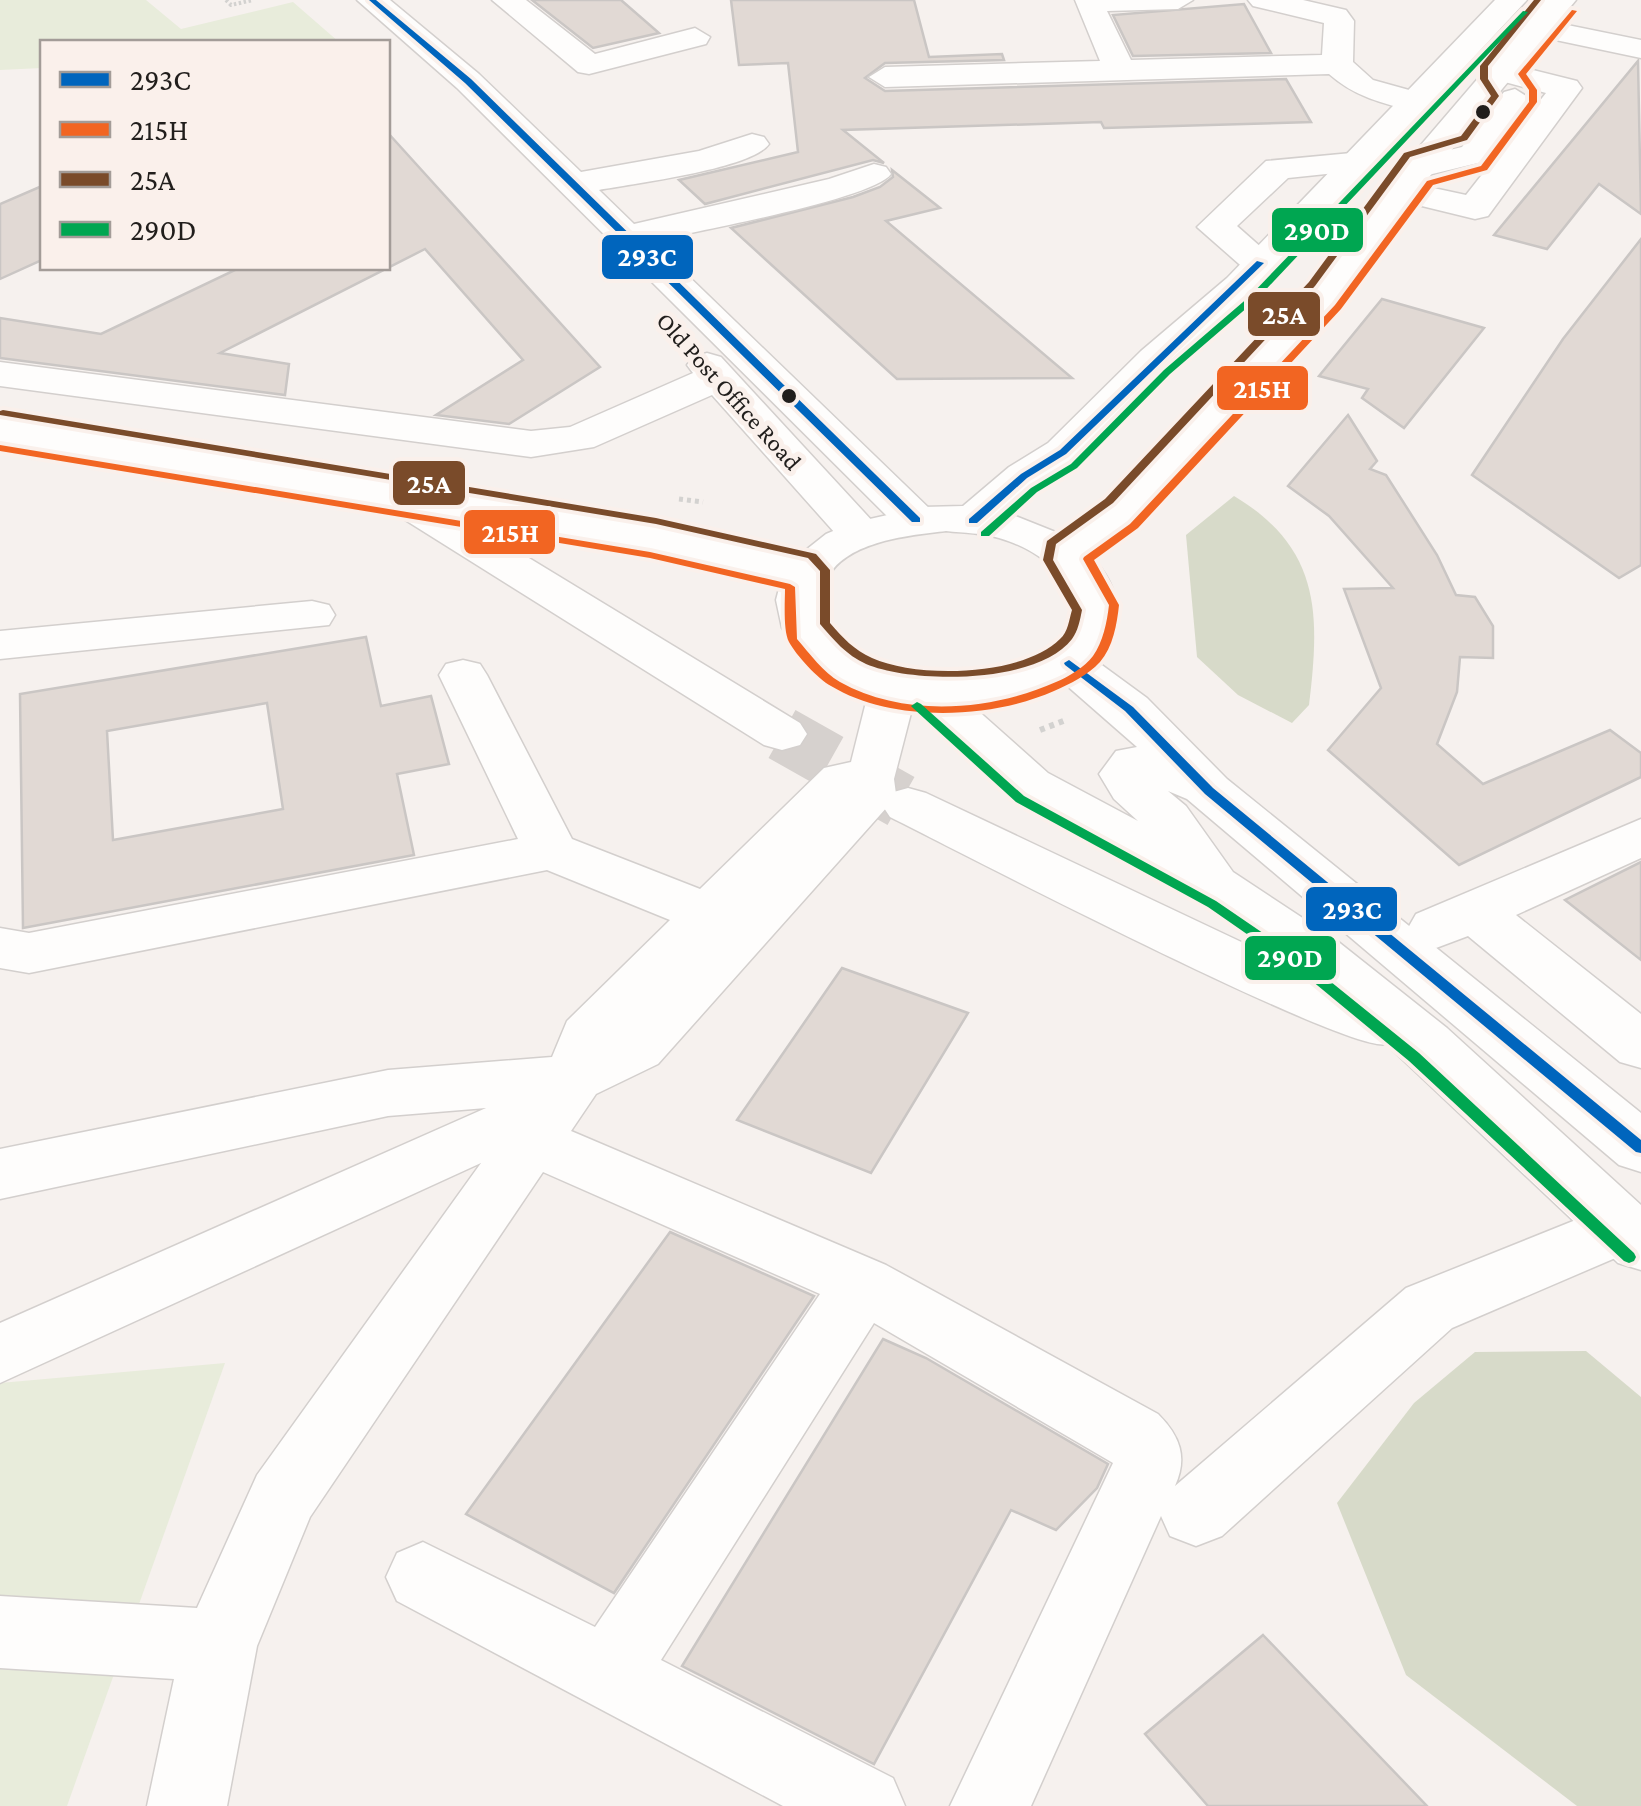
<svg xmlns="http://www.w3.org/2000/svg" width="1641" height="1806" font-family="'Crimson Pro',serif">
  <rect width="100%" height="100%" fill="#f6f1ee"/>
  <g fill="#e8ecdb">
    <polygon points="0,0 146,0 181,29 293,2 339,42 42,42 42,68 0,70"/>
    <polygon points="225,1363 67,1806 0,1806 0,1383"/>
  </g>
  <g fill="#d7dac9">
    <path d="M1234,496C1321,548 1320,614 1309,705L1292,723L1238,695L1197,657L1186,535Z"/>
    <polygon points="1586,1351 1641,1397 1641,1806 1577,1806 1406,1675 1337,1503 1414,1403 1475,1352"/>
  </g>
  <g fill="#e1d9d4" stroke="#cac6c4" stroke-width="2.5" fill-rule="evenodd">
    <polygon points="532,0 621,0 659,33 593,48"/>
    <polygon points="731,0 914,0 929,57 1002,54 1004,60 885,63 865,78 885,91 1286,79 1311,122 1104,128 1101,122 843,130 884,163 873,160 705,204 679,180 798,152 788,63 739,65"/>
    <polygon points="1244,4 1271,53 1133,56 1113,15"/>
    <polygon points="1638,61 1641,214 1599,184 1547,249 1494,235"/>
    <polygon points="388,133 600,367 509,424 436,415 523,360 425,249 220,353 289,364 285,395 0,358 0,318 101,334 239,268 388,268"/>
    <polygon points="892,170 940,208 886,221 1072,378 897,379 731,228 853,197 880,187 893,177"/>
    <polygon points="42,186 42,260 0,279 0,204"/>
    <polygon points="1641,239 1641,565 1619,578 1472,475 1563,339"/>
    <polygon points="1382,299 1484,328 1404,428 1362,398 1368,389 1319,376"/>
    <polygon points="1348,415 1377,461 1370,469 1386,475 1437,555 1456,595 1475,597 1493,626 1493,658 1460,657 1457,692 1437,744 1483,784 1610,730 1641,753 1641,777 1459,865 1328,750 1381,688 1344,589 1393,588 1329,516 1288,486"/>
    <path d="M366,637L381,706L431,696L449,764L397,774L414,855L23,928L20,694ZM267,703L283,809L113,840L107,731Z"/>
    <polygon points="1641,862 1641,960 1565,900"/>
    <polygon points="842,968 968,1013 871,1173 737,1120"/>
    <polygon points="670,1232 814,1296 614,1593 466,1514"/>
    <polygon points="883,1339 926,1358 1108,1464 1097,1488 1056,1530 1011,1510 874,1764 682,1666"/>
    <polygon points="1263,1635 1427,1806 1208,1806 1145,1734"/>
  </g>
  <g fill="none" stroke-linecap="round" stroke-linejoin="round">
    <polyline stroke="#d6d1ce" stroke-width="55" stroke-dasharray="55 28" stroke-linecap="butt" points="782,734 901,801"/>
    <g stroke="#d3cfcd" stroke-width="3">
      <g id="minor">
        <path d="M357,0H390L479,74L581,172L699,151L752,134L764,137L769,144C752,169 632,184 599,190L634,224L829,179L874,164L886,167L891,174C874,199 692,232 652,241L932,511L938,520L932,529L916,533L900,529L457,88Z"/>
        <polygon points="492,0 526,0 595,54 695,28 710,37 706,44 589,74 578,72"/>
        <path d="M1075,0H1193L1178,9L1107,11L1131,60L1322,55L1324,23L1253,6L1248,0H1303L1346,10L1354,21L1353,62L1373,80L1427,95L1432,102L1416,112C1382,103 1355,97 1329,74L885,87L869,77L885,67L1100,61Z"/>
        <polygon points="1538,19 1641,40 1641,58 1527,34 1523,28"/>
        <polygon points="1501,62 1577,81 1582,88 1488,216 1475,219 1389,198 1384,191 1389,184 1401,181 1466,195 1546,93 1490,78 1485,71 1490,64"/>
        <polygon points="1515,89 1531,99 1486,161 1420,177 1408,174 1403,167 1408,160 1462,147 1504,92"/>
        <polygon points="1362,152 1374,155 1379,162 1374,169 1288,178 1237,226 1279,263 1273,271 1247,271 1197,227 1266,161"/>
        <polygon points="707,353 721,357 875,524 881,533 875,542 859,546 843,542 712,395 594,447 531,457 0,386 0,362 531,431 570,427 693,373 687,365 693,357"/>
        <polygon points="312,601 329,605 335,615 329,625 0,659 0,631"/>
        <path d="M463,660L480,664L487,675L572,839L700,889L824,768L851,762L870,686L877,675L894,671L911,675L918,686L894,779L896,794L888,806L658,1064L596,1094L571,1131L886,1265L1158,1414C1180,1436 1188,1457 1175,1486L1406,1288L1623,1201L1641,1207V1247L1452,1328L1222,1536L1196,1546L1170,1536L1161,1516L1031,1806H950L1113,1463L874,1323L661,1660L893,1778L905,1806H783L397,1601L386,1577L397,1553L423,1542L595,1627L820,1294L543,1172L310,1517L257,1646L227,1806H147L174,1679L0,1668V1596L197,1608L257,1475L481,1163L0,1383V1323L486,1108L388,1116L0,1199V1149L388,1070L552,1057L567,1021L670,920L547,870L29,973L0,968V928L29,933L518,839L439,675L446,664Z"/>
        <polygon points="1641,819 1641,858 1516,915 1641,1014 1641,1068 1620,1062 1468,936 1436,948 1416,942 1408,928 1416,914"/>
      </g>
    </g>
    <g stroke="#d3cfcd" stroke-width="3">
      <path id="major" d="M1495,0H1527L1253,294L1169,367L1078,461L1039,485L1008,513L1063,535L1105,505L1312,287L1396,174L1545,0H1576L1420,188L1338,303L1137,523L1091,556C1122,589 1127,625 1095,660L1147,698L1227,779L1641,1113V1172L1619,1165L1187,799L1168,791L1186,806L1233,872L1336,940L1447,1028L1641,1205V1270L1618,1263L1386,1044C1350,1055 952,848 890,817L882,805L890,793L908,788L926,793L1294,967L1202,902L1012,797L914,706L860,693L830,680L805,662L782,628L776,600L781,581L653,551L468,521L800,723L807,734L800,745L782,750L764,745L402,518L396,509L0,443V417L653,525L797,557L826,534L852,523L923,507L963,506L1009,467L1048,443L1141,351L1227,278ZM946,531C964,533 982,533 999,538C1071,559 1102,621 1028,664C1007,676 984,677 961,678C913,680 840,668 826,614C823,602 822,589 828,577C847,541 911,535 946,531ZM1065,684L1137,747L1116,751L1099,774L1114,799L1138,821L1048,773L975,708L1032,698Z"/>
    </g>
    <polyline stroke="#d3d2d0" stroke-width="4" stroke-dasharray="2.5 2.5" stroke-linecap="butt" points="226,0 231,5 253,0"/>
    <polyline stroke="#d3d2d0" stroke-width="5" stroke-dasharray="4 4" stroke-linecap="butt" points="679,499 703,502"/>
    <polyline stroke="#d3d2d0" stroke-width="6" stroke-dasharray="5 5" stroke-linecap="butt" points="1040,730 1066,720"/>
    <use href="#minor" fill="#fefdfc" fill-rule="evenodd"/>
    <use href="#major" fill="#fefdfc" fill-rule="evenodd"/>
    <g stroke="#faf0eb" stroke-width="8">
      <g id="bus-1">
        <polygon points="369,0 376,0 471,79 920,518 920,522 912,522 465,83"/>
        <polygon points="1257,261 1264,263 1066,454 1027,478 977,523 969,523 969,519 1021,474 1060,450"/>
        <polygon points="1069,660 1133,707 1213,788 1641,1140 1641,1153 1636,1152 1205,794 1125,711 1065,665 1064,663"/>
      </g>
    </g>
    <g stroke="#faf0eb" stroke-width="8">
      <path id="bus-2" d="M1572,10L1577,11L1526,74L1537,90V102L1487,170L1433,185L1341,309L1138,528L1094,560L1119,605C1117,624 1113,647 1100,662C1088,675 1070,684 1054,691C991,719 892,723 831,686C818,679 796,655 789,642C783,631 785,602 785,589L650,558L0,451V445L650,552L790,584L795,587L797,639C810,654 823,672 840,682C904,718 991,711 1056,682C1068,677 1085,667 1093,656C1103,642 1107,622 1109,605L1083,559L1084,557L1130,524L1335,305L1427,181L1481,166L1529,102V90L1518,74Z"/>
    </g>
    <g stroke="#faf0eb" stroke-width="8">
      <path id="bus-3" d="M1534,0H1541L1488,66V79L1499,96L1467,140L1410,157L1315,286L1113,503L1056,544L1053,560L1082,610C1080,620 1078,631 1072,639C1038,684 913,684 866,664C846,655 834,640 820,624V571L808,558L656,524L0,415V411L3,410L656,518L812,553L816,554L830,570V623C843,638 854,650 872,658C918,679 1023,676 1060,639C1068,632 1069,620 1072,610L1043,560L1047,541L1105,499L1309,282L1404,153L1461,136L1491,96L1480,79V66Z"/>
    </g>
    <g stroke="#faf0eb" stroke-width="8">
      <g id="bus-4">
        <polygon points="1523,11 1528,12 1256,300 1170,374 1077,468 1037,492 989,536 981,536 981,532 1031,488 1071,464 1164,370 1250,296"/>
        <polygon points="917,702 921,704 1024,796 1216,901 1310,965 1419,1053 1634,1253 1636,1257 1634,1261 1629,1263 1624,1261 1409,1061 1300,971 1208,907 1016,802 913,708 911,706"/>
      </g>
    </g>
    <use href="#bus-1" fill="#0065bd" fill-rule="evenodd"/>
    <use href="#bus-2" fill="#f26522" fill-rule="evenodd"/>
    <use href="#bus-3" fill="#7a4b2a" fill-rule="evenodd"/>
    <use href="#bus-4" fill="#00a651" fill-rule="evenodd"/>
  </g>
  <g fill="#211e1c" stroke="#faf0eb" stroke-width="4">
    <circle cx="1483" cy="112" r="9"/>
    <circle cx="789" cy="396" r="9"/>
  </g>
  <g text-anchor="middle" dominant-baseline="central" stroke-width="10" stroke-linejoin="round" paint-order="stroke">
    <g font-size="25" fill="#211e1c" stroke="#faf0eb">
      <text transform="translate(729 391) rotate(48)">Old Post Office Road</text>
    </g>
  </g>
  <g stroke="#faf0eb" stroke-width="4">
    <rect x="1270" y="206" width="95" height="48" rx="10" fill="#00a651"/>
    <rect x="600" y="233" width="95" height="48" rx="10" fill="#0065bd"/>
    <rect x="1246" y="290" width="76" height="48" rx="10" fill="#7a4b2a"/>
    <rect x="1215" y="364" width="95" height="48" rx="10" fill="#f26522"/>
    <rect x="391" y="459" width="76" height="48" rx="10" fill="#7a4b2a"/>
    <rect x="462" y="508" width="95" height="48" rx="10" fill="#f26522"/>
    <rect x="1304" y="885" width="95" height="48" rx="10" fill="#0065bd"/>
    <rect x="1243" y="934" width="95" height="48" rx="10" fill="#00a651"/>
  </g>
  <g font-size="28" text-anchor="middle" font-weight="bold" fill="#fff">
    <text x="1317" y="240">290D</text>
    <text x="647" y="266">293C</text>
    <text x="1284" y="324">25A</text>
    <text x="1262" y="398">215H</text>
    <text x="429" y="493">25A</text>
    <text x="510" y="542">215H</text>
    <text x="1352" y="919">293C</text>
    <text x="1290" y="967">290D</text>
  </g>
  <rect x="40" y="40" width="350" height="230" fill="#faf0eb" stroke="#a39c98" stroke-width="2.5"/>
  <rect x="60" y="72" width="50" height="15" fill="#0065bd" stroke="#a39c98" stroke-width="2.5"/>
  <text x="130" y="90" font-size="30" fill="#211e1c">293C</text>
  <rect x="60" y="122" width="50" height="15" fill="#f26522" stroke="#a39c98" stroke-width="2.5"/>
  <text x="130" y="140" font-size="30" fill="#211e1c">215H</text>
  <rect x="60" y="172" width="50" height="15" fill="#7a4b2a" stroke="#a39c98" stroke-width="2.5"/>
  <text x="130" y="190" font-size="30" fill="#211e1c">25A</text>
  <rect x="60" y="222" width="50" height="15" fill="#00a651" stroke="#a39c98" stroke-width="2.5"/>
  <text x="130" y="240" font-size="30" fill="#211e1c">290D</text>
</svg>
